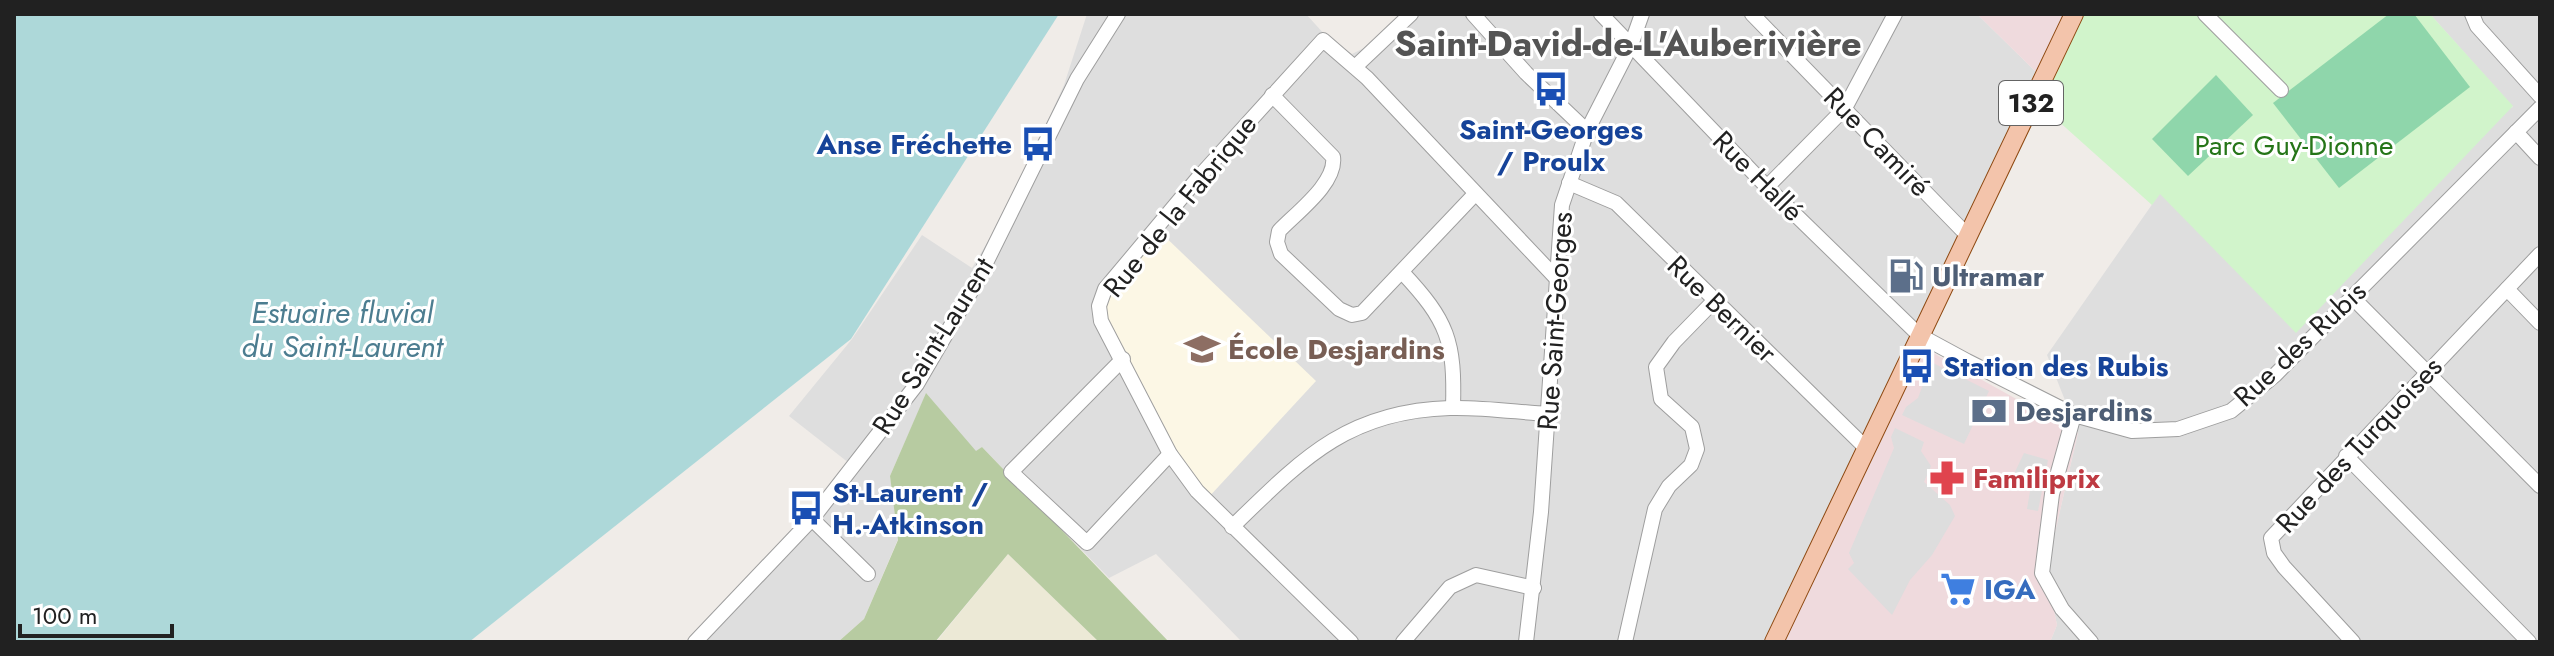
<svg xmlns="http://www.w3.org/2000/svg" width="2554" height="656" font-family="Jost,sans-serif">
  <rect width="100%" height="100%" fill="#f0ece8"/>
  <g fill="#dedede">
    <polygon points="1087,14 1306,14 1325,35 1352,54 1396,32 1415,14 1977,14 2037,73 1764,642 1242,642 1156,554 1109,578 982,447 976,452 926,394 890,476 898,539 864,619 838,642 695,642 854,467 789,416 852,339 922,235 972,268 1005,213 1064,85"/>
    <polygon points="2430,14 2540,14 2540,642 2050,642 2057,625 2046,571 2078,433 2047,355 2160,193 2513,107"/>
  </g>
  <g fill="#efdadd">
    <polygon points="1977,14 2071,14 2037,73"/>
    <polygon points="1908,339 2078,433 2046,571 2057,625 2050,642 1767,642"/>
  </g>
  <polygon fill="#fcf7e5" points="1158,230 1316,381 1207,499 1174,447 1106,317 1105,289"/>
  <polygon fill="#ece9d6" points="1008,554 1099,642 936,642"/>
  <polygon fill="#b7cba1" points="926,393 976,451 982,447 1169,642 1099,642 1008,554 935,642 838,642 864,619 898,540 890,476"/>
  <polygon fill="#d1f4cb" points="2080,14 2430,14 2513,106 2296,333 2160,194 2152,205 2037,102"/>
  <g fill="#8fd6ab">
    <polygon points="2389,14 2414,14 2470,87 2339,188 2273,103"/>
    <polygon points="2216,75 2253,115 2188,176 2152,139"/>
  </g>
  <g fill="#ddd">
    <polygon points="1931,362 1989,391 1964,444 1902,415 1906,407 1918,398"/>
    <polygon points="1895,428 1924,442 1921,451 1931,466 1924,482 1950,505 1955,516 1932,555 1910,580 1892,615 1848,569 1854,563 1849,553 1894,448 1891,437"/>
    <polygon points="2024,453 2048,460 2038,511 2027,509 2031,485 2014,474"/>
  </g>
  <polygon fill="#add8d9" points="14,14 1059,14 851,339 469,642 14,642"/>
  <g fill="none" stroke-linecap="round" stroke-linejoin="round">
    <g stroke="#9e9e9e" stroke-width="16">
      <g id="minor">
        <polyline points="1473,14 1526,73 1587,131"/>
        <polyline points="1601,14 1767,187 1919,335 1967,361 2074,415 2132,431 2178,429 2231,411 2275,375 2540,108"/>
        <polyline points="1752,14 1968,236"/>
        <polyline points="2205,14 2281,90"/>
        <polyline points="2472,14 2477,26 2540,96"/>
        <polyline points="1355,67 1411,14"/>
        <path d="M1272,95L1333,157C1337,183 1296,213 1279,231L1277,242L1281,254L1339,309L1352,315L1362,313L1475,194"/>
        <polyline points="2516,132 2540,158"/>
        <polyline points="1569,183 1616,203 1866,448"/>
        <polyline points="1767,187 1845,108 1895,14"/>
        <path d="M1402,272C1448,321 1455,341 1453,408"/>
        <polyline points="2507,289 2540,323"/>
        <polyline points="2352,297 2540,486"/>
        <polyline points="1123,359 1011,472 1087,543 1170,454"/>
        <polyline points="2074,415 2052,494 2042,573 2062,609 2091,642"/>
        <polyline points="2346,456 2529,642"/>
        <polyline points="812,519 868,574"/>
        <path d="M1232,527C1302,459 1347,411 1450,408C1482,407 1516,412 1548,414"/>
        <polyline points="695,642 812,519 917,384 977,281 1077,79 1118,14"/>
        <polyline points="1351,642 1197,491 1170,454 1101,321 1099,306 1105,289 1198,178 1323,40 1367,78 1557,279"/>
        <polyline points="1403,642 1450,587 1476,575 1534,588"/>
        <polyline points="1526,642 1541,512 1562,205 1587,131 1631,45 1642,14"/>
        <polyline points="1625,642 1655,509 1669,486 1691,465 1697,449 1692,427 1661,399 1656,367 1674,342 1713,302"/>
        <polyline points="2353,642 2284,567 2274,553 2271,538 2540,254"/>
      </g>
    </g>
    <g stroke="#8d4810" stroke-width="20">
      <polyline id="major" points="1774,642 2074,14"/>
    </g>
    <use href="#minor" stroke="#fff" stroke-width="14"/>
    <use href="#major" stroke="#f3c4ab" stroke-width="18"/>
  </g>
  <defs>
    <g id="bus-bare" transform="scale(2.76)"><path d="M-5-6H5V4H4V6H2V4H-2V6H-4V4H-5ZM-3.5-4V0h7V-4ZM-3.5 1.2v1.5H-2V1.2ZM2 1.2v1.5H3.5V1.2Z" fill="#1a4fb4" stroke="#fff" stroke-width="2.5" paint-order="stroke"/></g>
    <g id="fuel-bare" transform="scale(2.76)"><path d="M-5.5-6h7V0h2V4h1.3V-2.5L3-4.5l.8-.8L6-3V5H2.5V1h-1V6h-7ZM-4.2-4.7v3.2H.2V-4.7Z" fill="#5c6f8a" stroke="#fff" stroke-width="2.5" paint-order="stroke"/></g>
    <g id="school-bare" transform="scale(2.76)"><path d="M0-5L7-2L0 1L-7-2ZM-4 1L0 2.5L4 1V4Q0 6-4 4Z" fill="#8d6e63" stroke="#fff" stroke-width="2.5" paint-order="stroke"/></g>
    <g id="bank-bare" transform="scale(2.76)"><path d="M-6-4H6V4H-6ZM0-2.3a2.3 2.3 0 1 0 0 4.6a2.3 2.3 0 1 0 0-4.6Z" fill="#5c6f8a" stroke="#fff" stroke-width="2.5" paint-order="stroke"/></g>
    <g id="pharmacy-bare" transform="scale(2.76)"><path d="M-2-6h4v4h4v4h-4v4h-4v-4h-4v-4h4Z" fill="#e0444e" stroke="#fff" stroke-width="2.5" paint-order="stroke"/></g>
    <g id="supermarket-bare" transform="scale(2.76)"><path d="M-6-5.5h2.5l.6 2H6L4.5 2H-2.5L-4.4-4H-6ZM-1.5 3.2a1.3 1.3 0 1 0 .1 0ZM3 3.2a1.3 1.3 0 1 0 .1 0Z" fill="#3f7fe0" stroke="#fff" stroke-width="2.5" paint-order="stroke"/></g>
  </defs>
  <g fill-rule="evenodd">
    <use href="#bus-bare" x="1551" y="89"/>
    <use href="#bus-bare" x="1038" y="144"/>
    <use href="#fuel-bare" x="1906" y="276"/>
    <use href="#school-bare" x="1202" y="349"/>
    <use href="#bus-bare" x="1917" y="366"/>
    <use href="#bank-bare" x="1989" y="411"/>
    <use href="#pharmacy-bare" x="1947" y="478"/>
    <use href="#bus-bare" x="806" y="508"/>
    <use href="#supermarket-bare" x="1958" y="589"/>
  </g>
  <g text-anchor="middle" dominant-baseline="central" stroke-width="6" stroke-linejoin="round" paint-order="stroke">
    <rect fill="#fff" stroke="#646464" stroke-width="2" x="1999" y="81" width="64" height="44" rx="6"/>
    <g font-size="26" font-weight="bold" fill="#212121">
      <text x="2031" y="103">132</text>
    </g>
    <g font-size="28" font-weight="bold" fill="#164399" stroke="#fff" text-anchor="start">
      <text x="1551" y="129" text-anchor="middle">Saint-Georges<tspan x="1551" dy="32">/ Proulx</tspan></text>
      <text x="1012" y="144" text-anchor="end">Anse Fréchette</text>
      <text x="1943" y="366">Station des Rubis</text>
      <text x="832" y="492">St-Laurent /<tspan x="832" dy="32">H.-Atkinson</tspan></text>
    </g>
    <g font-size="28" fill="#212121" stroke="#fff">
      <text transform="translate(1877 142) rotate(46)">Rue Camiré</text>
      <text transform="translate(1758 176) rotate(45)">Rue Hallé</text>
      <text transform="translate(1180 206) rotate(-51)">Rue de la Fabrique</text>
      <text transform="translate(1722 309) rotate(44)">Rue Bernier</text>
      <text transform="translate(1555 321) rotate(-86)">Rue Saint-Georges</text>
      <text transform="translate(2300 344) rotate(-43)">Rue des Rubis</text>
      <text transform="translate(933 346) rotate(-58)">Rue Saint-Laurent</text>
      <text transform="translate(2359 445) rotate(-47)">Rue des Turquoises</text>
    </g>
    <g font-size="28" fill="#257518" stroke="#fff">
      <text x="2294" y="145">Parc Guy-Dionne</text>
    </g>
    <g font-size="28" font-weight="bold" fill="#4e5e75" stroke="#fff" text-anchor="start">
      <text x="1932" y="276">Ultramar</text>
      <text x="2015" y="411">Desjardins</text>
    </g>
    <g font-size="28" font-weight="bold" fill="#785e54" stroke="#fff" text-anchor="start">
      <text x="1228" y="349">École Desjardins</text>
    </g>
    <g font-size="28" font-weight="bold" fill="#be3a42" stroke="#fff" text-anchor="start">
      <text x="1973" y="478">Familiprix</text>
    </g>
    <g font-size="28" font-weight="bold" fill="#366cbe" stroke="#fff" text-anchor="start">
      <text x="1984" y="589">IGA</text>
    </g>
    <g font-size="30" font-style="italic" fill="#4c7d90" stroke="#fff">
      <text x="342" y="312">Estuaire fluvial<tspan x="342" dy="34">du Saint-Laurent</tspan></text>
    </g>
    <g font-size="36" font-weight="bold" fill="#545454" stroke="#fff">
      <text x="1628" y="43">Saint-David-de-L'Auberivière</text>
    </g>
  </g>
  <rect width="2554" height="656" fill="none" stroke="#212121" stroke-width="32"/>
  <path d="M20 624v12h152v-12" fill="none" stroke="#212121" stroke-width="4"/>
  <text x="32" y="624" font-size="24" fill="#212121" stroke="#ffffff" stroke-width="6" paint-order="stroke">100 m</text>
</svg>
